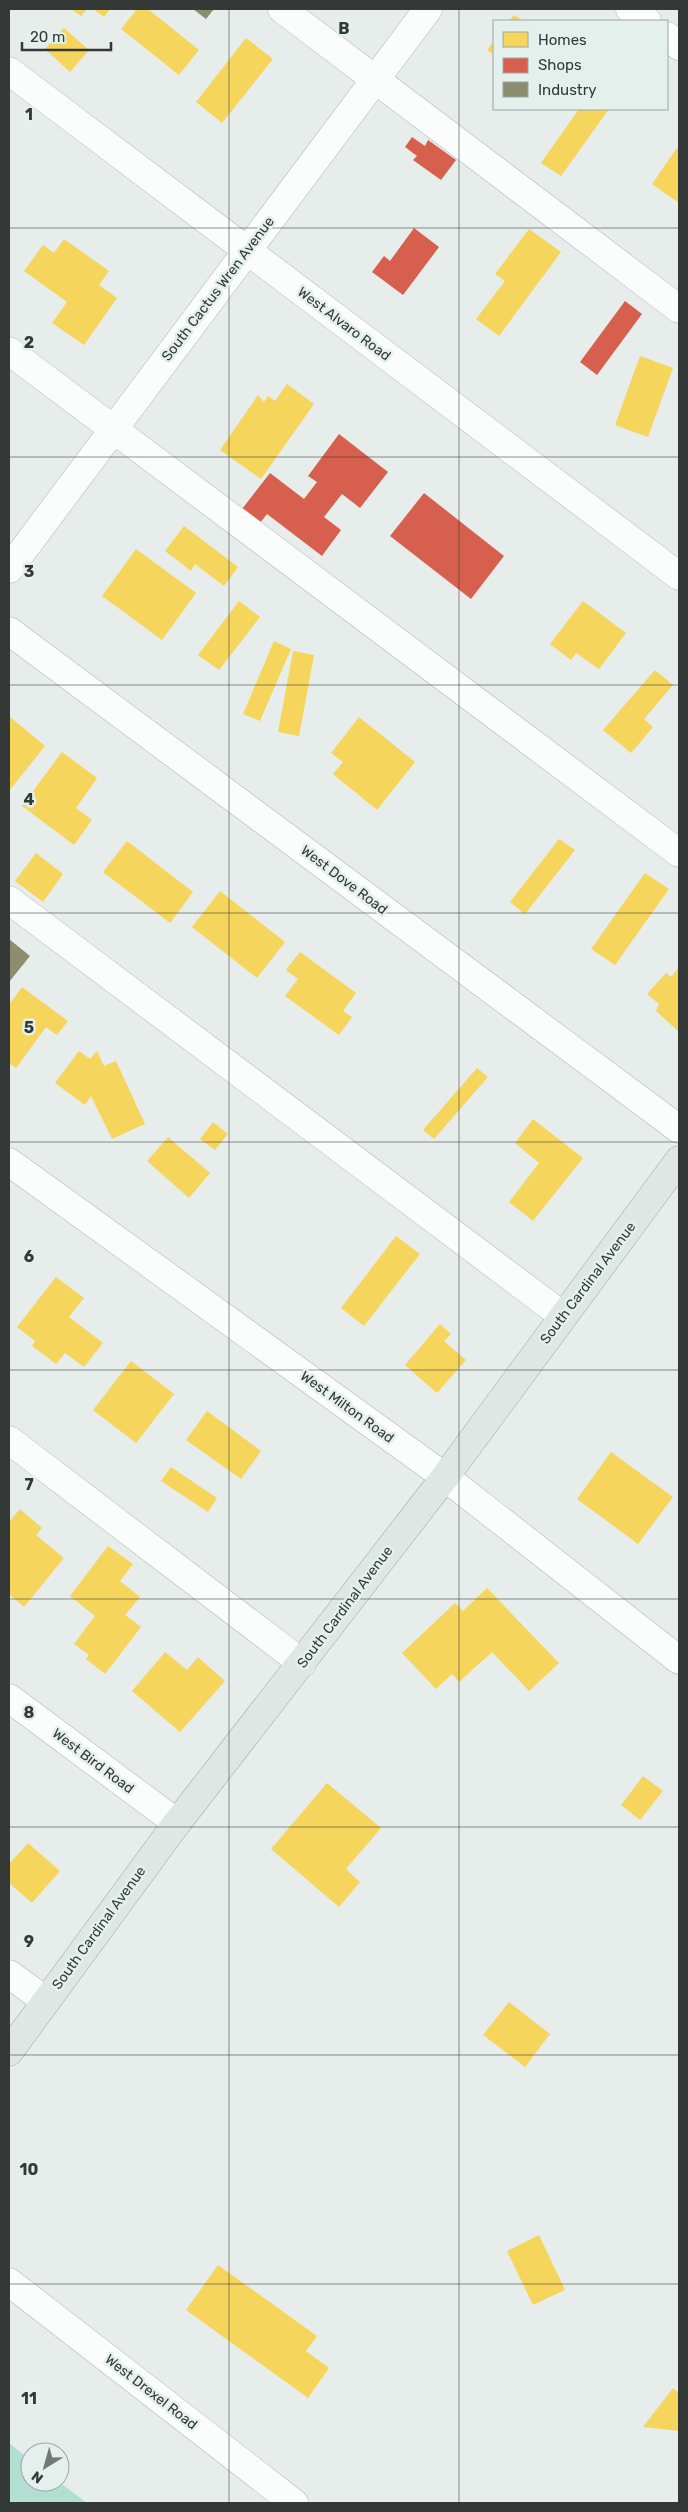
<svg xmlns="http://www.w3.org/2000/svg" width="688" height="2512" font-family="Rubik,sans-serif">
  <rect width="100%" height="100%" fill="#e7edeb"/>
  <polygon fill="#b1dfd1" points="9,2443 30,2460 30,2482 59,2482 87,2503 9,2503"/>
  <g fill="#f6d55c">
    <polygon points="71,9 87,9 81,16"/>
    <polygon points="93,9 110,9 104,17"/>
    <polygon points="137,9 148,9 199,50 179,75 121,29"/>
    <polygon points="514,15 523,21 509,21"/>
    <polygon points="64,28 89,50 70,72 45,49"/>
    <polygon points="246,38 273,59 222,123 196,102"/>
    <polygon points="494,41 494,55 487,50"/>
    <polygon points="579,109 609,109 561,176 541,163"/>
    <polygon points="679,145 679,203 652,184"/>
    <polygon points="529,229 561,252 499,336 476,319 505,281 495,274"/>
    <polygon points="64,239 109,271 99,285 117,298 84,345 52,323 67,302 24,271 43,245 54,253"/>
    <polygon points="640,356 673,368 648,437 615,425"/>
    <polygon points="287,384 314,404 261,479 220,450 258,395 264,402 268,396 275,401"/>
    <polygon points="184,526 238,567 224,586 195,564 191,571 165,551"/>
    <polygon points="136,549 196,593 162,640 102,596"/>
    <polygon points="239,601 260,617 219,670 198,655"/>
    <polygon points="583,601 626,633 599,669 576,653 571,660 550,644"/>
    <polygon points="274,641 291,649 260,721 243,714"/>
    <polygon points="293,651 314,655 299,736 278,732"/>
    <polygon points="655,670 673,685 644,719 653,727 631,753 603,730"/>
    <polygon points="9,716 45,746 9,791"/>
    <polygon points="359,717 415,762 377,810 333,774 343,762 331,753"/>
    <polygon points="62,752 97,778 76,808 92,820 74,845 22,806"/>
    <polygon points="559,839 575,850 525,914 510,902"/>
    <polygon points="127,841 193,892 170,923 103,872"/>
    <polygon points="36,853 63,874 43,902 15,881"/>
    <polygon points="645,873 669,889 615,965 591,949"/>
    <polygon points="220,891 285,942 257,978 192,927"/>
    <polygon points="300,952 356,993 343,1011 352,1017 339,1035 285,996 298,979 286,970"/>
    <polygon points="679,967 679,1032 656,1011 659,1004 647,994 666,973 671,977"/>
    <polygon points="22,987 68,1021 57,1035 46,1027 16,1068 9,1063 9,1005"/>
    <polygon points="79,1051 90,1059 97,1051 104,1066 116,1061 145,1124 112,1139 91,1096 85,1105 55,1083"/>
    <polygon points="477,1068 488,1077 434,1139 423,1130"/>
    <polygon points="533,1119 583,1158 533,1221 509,1202 539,1163 515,1143"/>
    <polygon points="213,1122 228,1134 215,1150 200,1139"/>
    <polygon points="168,1137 210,1173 189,1198 147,1161"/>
    <polygon points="396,1236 420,1254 364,1326 341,1308"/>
    <polygon points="56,1277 84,1298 69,1317 103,1343 84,1367 65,1353 56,1364 32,1346 35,1341 17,1327"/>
    <polygon points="440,1324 451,1334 444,1341 466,1360 437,1393 405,1365"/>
    <polygon points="131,1361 174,1394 136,1443 93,1410"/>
    <polygon points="207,1411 261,1451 241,1479 186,1440"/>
    <polygon points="611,1452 673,1497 638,1544 577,1499"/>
    <polygon points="171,1467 217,1498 208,1512 161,1481"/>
    <polygon points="20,1509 42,1528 36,1535 64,1558 24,1607 9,1594 9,1522"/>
    <polygon points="108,1546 133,1564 120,1581 140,1597 125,1615 141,1627 105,1674 86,1659 89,1655 74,1644 95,1616 70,1596"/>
    <polygon points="487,1588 559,1663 529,1691 492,1652 459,1682 452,1674 436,1689 402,1653 455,1603 463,1611"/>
    <polygon points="165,1652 187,1670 198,1657 225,1681 180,1732 132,1691"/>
    <polygon points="643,1776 663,1791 640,1820 621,1805"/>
    <polygon points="327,1783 381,1828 346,1869 360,1882 339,1907 271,1849"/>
    <polygon points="28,1843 60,1871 32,1903 9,1883 9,1864"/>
    <polygon points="509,2002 550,2034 525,2067 483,2035"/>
    <polygon points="539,2235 565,2290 533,2305 507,2251"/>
    <polygon points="218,2265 317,2336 306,2351 329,2368 308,2398 186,2310"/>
    <polygon points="673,2388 679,2393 679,2431 643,2427"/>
  </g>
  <g fill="#d6604d">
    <polygon points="412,137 425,146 428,140 456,160 441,180 413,160 417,156 405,147"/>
    <polygon points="414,228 439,247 403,295 372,272 384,256 390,261"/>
    <polygon points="625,301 642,314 597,375 580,362"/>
    <polygon points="339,434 388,472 360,508 342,494 324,517 341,530 322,556 267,514 260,523 242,509 270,473 304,499 317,482 308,476"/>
    <polygon points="424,493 504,556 471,599 390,536"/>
  </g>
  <g fill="#8c8c6e">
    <polygon points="193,9 214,9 206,19"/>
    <polygon points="9,939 30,956 9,982"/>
  </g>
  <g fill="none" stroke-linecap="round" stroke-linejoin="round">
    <g stroke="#b3b8b6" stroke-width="29">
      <g id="minor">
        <polyline points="282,9 679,309"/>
        <polyline points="630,9 647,21"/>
        <polyline points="667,36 679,46"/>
        <polyline points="9,71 679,576"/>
        <polyline points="9,351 679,853"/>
        <polyline points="9,569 428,9"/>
        <polyline points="9,631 679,1129"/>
        <polyline points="9,900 563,1316"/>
        <polyline points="9,1162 445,1477 679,1660"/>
        <polyline points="9,1440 302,1663"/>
        <polyline points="9,1698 177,1823"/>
        <polyline points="9,1974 46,2001"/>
        <polyline points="9,2282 294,2503"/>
      </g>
    </g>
    <g stroke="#99aba6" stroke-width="29">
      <polyline id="major" points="9,2052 177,1823 445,1477 679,1160"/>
    </g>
    <use href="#minor" stroke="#fbfcfc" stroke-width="28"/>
    <use href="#major" stroke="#dee7e4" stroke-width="28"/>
  </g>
  <path fill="none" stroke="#343937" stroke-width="1" stroke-opacity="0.55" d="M229,9V2503M459,9V2503M9,228H679M9,457H679M9,685H679M9,913H679M9,1142H679M9,1370H679M9,1599H679M9,1827H679M9,2055H679M9,2284H679"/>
  <g text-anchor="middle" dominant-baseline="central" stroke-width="5" stroke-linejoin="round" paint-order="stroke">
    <g font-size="14" fill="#343937" stroke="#e4f0ec">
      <text transform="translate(218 289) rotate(-53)">South Cactus Wren Avenue</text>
      <text transform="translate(344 324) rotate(37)">West Alvaro Road</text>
      <text transform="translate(344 880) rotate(37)">West Dove Road</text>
      <text transform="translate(588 1283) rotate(-53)">South Cardinal Avenue</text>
      <text transform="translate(347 1407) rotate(36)">West Milton Road</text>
      <text transform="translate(345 1607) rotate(-53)">South Cardinal Avenue</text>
      <text transform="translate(93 1761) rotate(37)">West Bird Road</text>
      <text transform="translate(99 1928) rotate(-54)">South Cardinal Avenue</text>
      <text transform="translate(151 2392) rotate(38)">West Drexel Road</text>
    </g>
  </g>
  <g font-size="16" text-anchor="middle" font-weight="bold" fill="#343937" stroke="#e4f0ec" stroke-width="5" stroke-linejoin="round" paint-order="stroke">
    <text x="344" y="34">B</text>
    <text x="29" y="120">1</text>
    <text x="29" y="348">2</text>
    <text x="29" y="577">3</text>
    <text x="29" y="805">4</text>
    <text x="29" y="1033">5</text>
    <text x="29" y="1262">6</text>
    <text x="29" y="1490">7</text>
    <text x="29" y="1718">8</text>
    <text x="29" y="1947">9</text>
    <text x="29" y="2175">10</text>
    <text x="29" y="2404">11</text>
  </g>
  <rect width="688" height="2512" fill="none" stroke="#343937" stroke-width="20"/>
  <rect x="493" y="20" width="175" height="90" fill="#e4f0ec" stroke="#9ea7a4"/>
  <rect x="503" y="32" width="25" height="15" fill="#f6d55c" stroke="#9ea7a4"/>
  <text x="538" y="45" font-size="15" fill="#343937">Homes</text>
  <rect x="503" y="58" width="25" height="15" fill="#d6604d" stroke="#9ea7a4"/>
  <text x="538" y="70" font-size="15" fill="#343937">Shops</text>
  <rect x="503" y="82" width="25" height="15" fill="#8c8c6e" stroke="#9ea7a4"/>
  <text x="538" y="95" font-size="15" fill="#343937">Industry</text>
  <g transform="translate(45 2467) rotate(217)"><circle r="24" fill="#e4f0ec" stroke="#9ea7a4"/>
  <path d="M0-4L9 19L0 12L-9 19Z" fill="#737876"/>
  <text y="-8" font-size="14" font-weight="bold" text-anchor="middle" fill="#343937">N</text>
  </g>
  <path d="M22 42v8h89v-8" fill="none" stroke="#343937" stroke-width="2.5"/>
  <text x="30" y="42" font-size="15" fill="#343937" stroke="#e4f0ec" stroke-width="4" paint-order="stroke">20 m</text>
</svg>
